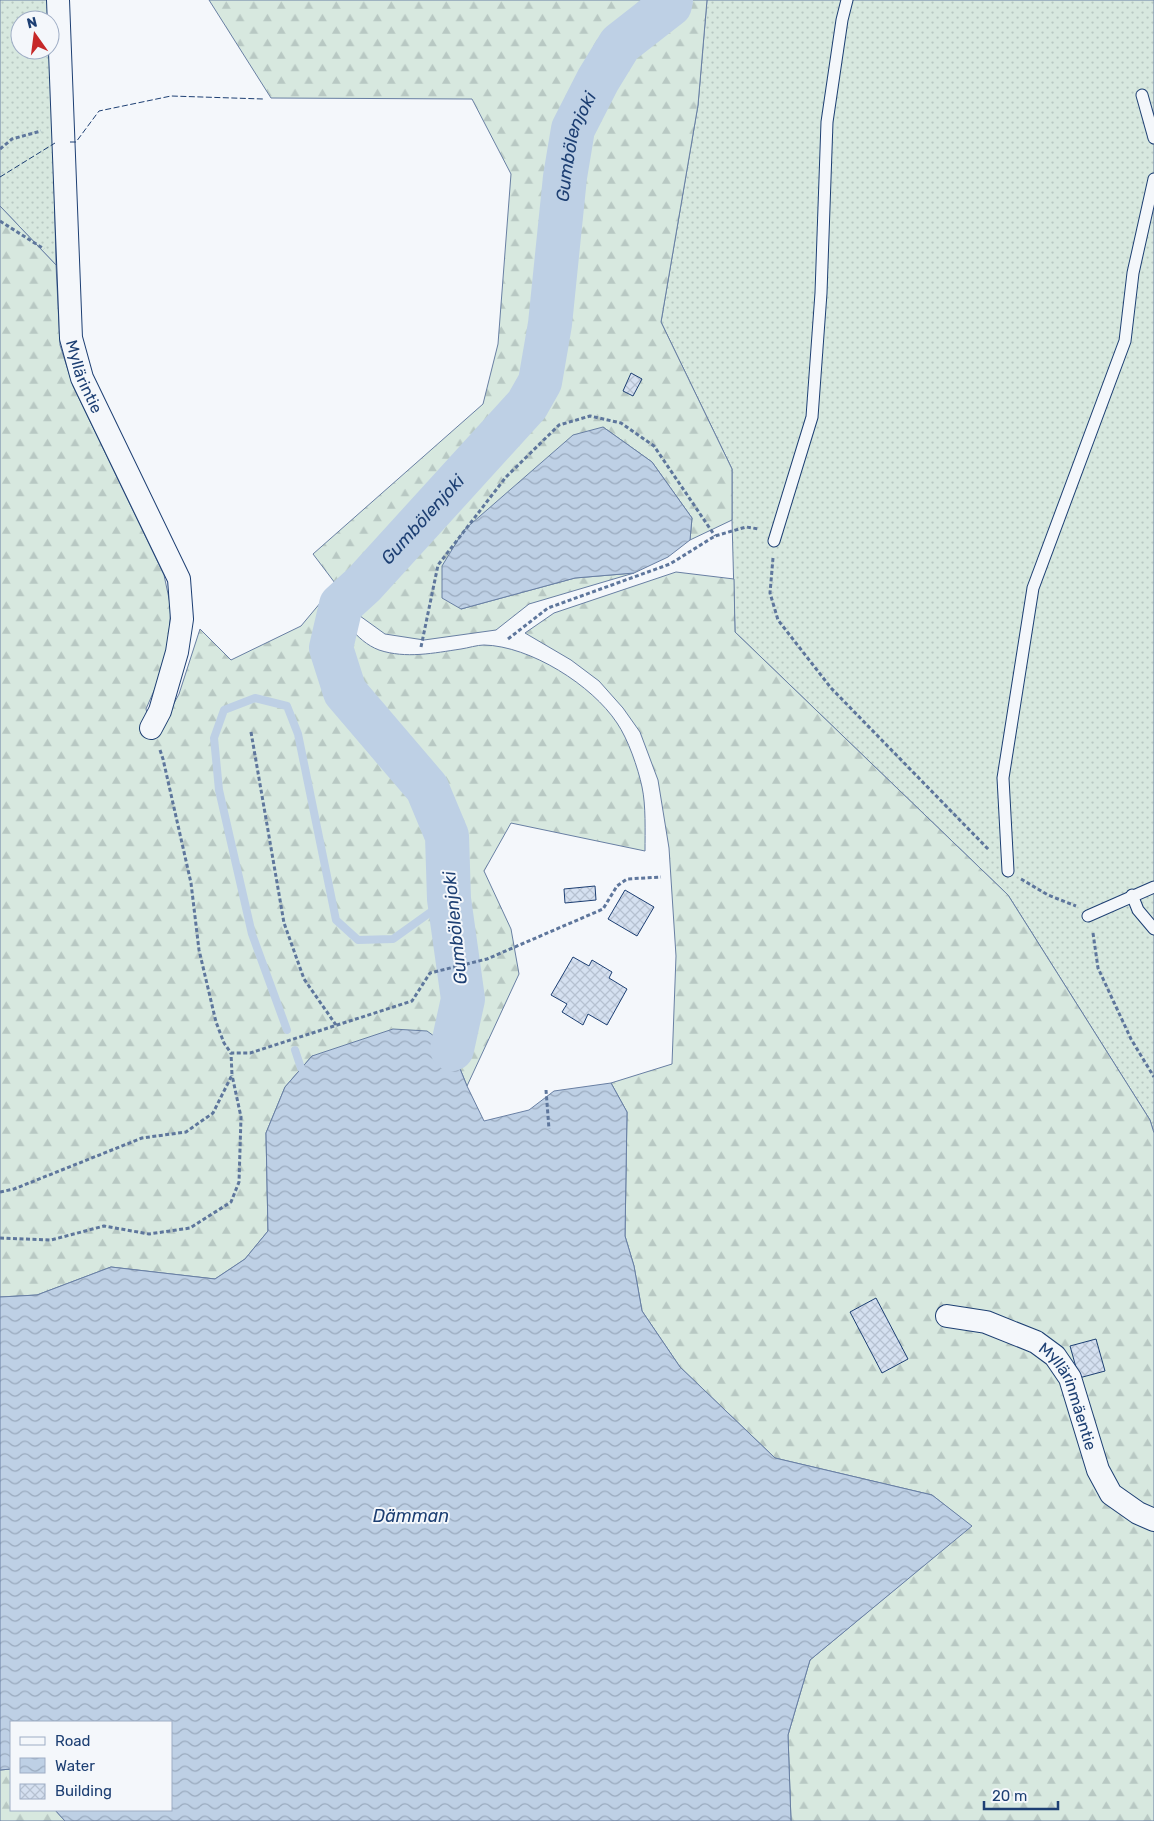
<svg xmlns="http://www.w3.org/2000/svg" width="1154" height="1821" font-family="Rubik,sans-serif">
  <defs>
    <pattern id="grass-dots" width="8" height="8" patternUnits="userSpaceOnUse" patternTransform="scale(1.25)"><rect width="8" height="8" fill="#d7e8df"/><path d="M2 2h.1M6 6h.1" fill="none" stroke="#b8c8c3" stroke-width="1.8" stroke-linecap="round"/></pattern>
    <pattern id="forest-firs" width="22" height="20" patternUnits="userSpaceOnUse" patternTransform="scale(1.25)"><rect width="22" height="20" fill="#d7e8df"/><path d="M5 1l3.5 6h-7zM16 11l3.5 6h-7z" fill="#b8c8c3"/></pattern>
    <pattern id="water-waves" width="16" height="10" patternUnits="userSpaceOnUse" patternTransform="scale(1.25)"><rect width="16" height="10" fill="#bed0e5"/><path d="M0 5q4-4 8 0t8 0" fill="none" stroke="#9aaabe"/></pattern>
    <pattern id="building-cross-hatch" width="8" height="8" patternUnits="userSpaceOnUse" patternTransform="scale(1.25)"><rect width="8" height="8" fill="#d5e0f0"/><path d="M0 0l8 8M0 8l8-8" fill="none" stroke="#b6c1d1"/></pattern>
  </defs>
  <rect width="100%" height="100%" fill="#f4f7fb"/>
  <g fill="url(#grass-dots)" stroke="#687fa3" fill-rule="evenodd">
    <path d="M0,0H50L56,265L0,206ZM20,20H50V50H20Z"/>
    <polygon points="707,0 1154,0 1154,1133 1150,1120 1008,895 735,632 732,520 732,469 661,322 698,105"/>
  </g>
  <g fill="url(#forest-firs)" stroke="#687fa3">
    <polygon points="209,0 707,0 698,105 661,322 732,469 732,520 690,540 692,518 652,462 603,427 461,609 575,578 634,573 529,604 496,630 424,640 385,634 360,616 313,554 483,404 498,344 511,174 472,99 271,98"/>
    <path d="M0,206L56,265L60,345L73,386L164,575L171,608L168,646L156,686L146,709L151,728L157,735L179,694L200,629L231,660L301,626L326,596C341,615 355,641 379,650C406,659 434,653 461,649C468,648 477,645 484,645C530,646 592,685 617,723C628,739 638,768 642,787C646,805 645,832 645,851L511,823L484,871L511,929L519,974L467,1086L452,1049L312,1056L285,1087L266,1133L268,1231L245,1259L215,1279L111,1267L37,1295L0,1297Z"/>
    <polygon points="676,572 734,579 735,632 1008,895 1150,1120 1154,1133 1154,1821 791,1821 788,1735 810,1660 971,1526 932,1495 775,1458 680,1367 642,1311 634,1266 625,1236 627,1112 611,1083 672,1064 676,956 669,848 658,780 640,732 623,708 599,681 571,660 525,633 554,613"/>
    <polygon points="11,1769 11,1810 55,1810 65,1821 0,1821 0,1770"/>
  </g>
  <g fill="url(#water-waves)" stroke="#687fa3">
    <polygon points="603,427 652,462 692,518 690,540 668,557 634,573 575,578 461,609 442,598 442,566 464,530 573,435"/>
    <polygon points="393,1029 427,1031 452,1049 467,1086 484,1121 529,1110 554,1091 611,1083 627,1112 625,1236 634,1266 642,1311 680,1367 775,1458 932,1495 972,1526 810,1660 788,1735 791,1821 65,1821 55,1810 171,1810 171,1722 11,1722 11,1769 0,1770 0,1297 37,1295 111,1267 215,1279 245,1259 268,1231 266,1133 285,1087 312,1056"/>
  </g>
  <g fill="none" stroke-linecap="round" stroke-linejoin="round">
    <g stroke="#bed0e5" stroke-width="8">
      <polyline points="287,1030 252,934 219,790 214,738 224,710 255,698 287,706 298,734 336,920 358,940 393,939 449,899"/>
      <polyline points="295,1050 301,1068"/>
    </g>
    <path stroke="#bed0e5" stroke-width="44" id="s1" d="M452,1049L463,999L449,899L447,836L427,788L345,692L331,648L341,605L364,584L527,405L540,382L550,324L565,177L573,129L598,80L620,44L670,5L671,0"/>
  </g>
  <g fill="url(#building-cross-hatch)" stroke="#1d3f73">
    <polygon points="631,373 642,379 633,396 623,391"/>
    <polygon points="595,886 596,900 565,903 564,889"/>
    <polygon points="625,890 654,907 637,936 608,919"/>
    <polygon points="573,957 589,966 592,960 612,972 609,978 627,989 607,1025 588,1014 583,1025 562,1012 567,1004 551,995"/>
    <polygon points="876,1298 908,1359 882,1373 850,1312"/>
    <polygon points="1096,1339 1105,1371 1079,1378 1070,1346"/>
  </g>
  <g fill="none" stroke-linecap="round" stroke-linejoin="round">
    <g stroke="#1d3f73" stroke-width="13">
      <g id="service">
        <polyline points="1142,95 1154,138"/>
        <polyline points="774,541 812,417 821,293 827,122 842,20 847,0"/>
        <polyline points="1008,871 1003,778 1033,588 1125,341 1133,273 1154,179"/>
        <polyline points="1132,895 1138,910 1154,929"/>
        <polyline points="1088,916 1154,887"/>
      </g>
    </g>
    <g stroke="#1d3f73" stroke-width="24">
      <g id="minor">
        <path id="s2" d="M58,0L71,338L82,378L179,579L182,619L177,652L160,711L151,728"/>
        <path id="s3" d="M947,1316L986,1322L1036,1342L1055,1356L1070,1378L1098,1470L1111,1494L1138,1513L1154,1520"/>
      </g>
    </g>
    <g stroke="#5e769c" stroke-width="3" stroke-dasharray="4 2.5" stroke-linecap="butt">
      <polyline points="0,149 12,139 41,131"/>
      <polyline points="0,221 44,249"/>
      <polyline points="773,558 770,593 778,620 831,688 989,850"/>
      <polyline points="508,639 548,608 670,564 715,536 746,527 759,529"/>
      <polyline points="421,647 438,565 506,477 559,425 590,416 621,423 654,446 715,536"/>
      <polyline points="251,732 284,923 304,979 336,1025"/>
      <polyline points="160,750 163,759 191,883 199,950 216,1022 224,1043 231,1053 250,1053 412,1001 430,973 487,959 603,909 617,886 627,879 661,877"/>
      <polyline points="1021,879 1048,895 1076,906"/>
      <polyline points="1093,933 1098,968 1131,1039 1154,1077"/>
      <polyline points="546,1090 549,1129"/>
      <polyline points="0,1192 14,1189 142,1138 186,1132 213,1113 232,1075 231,1053"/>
      <polyline points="0,1238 51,1240 104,1226 149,1234 190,1228 231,1202 239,1182 241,1117 232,1075"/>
    </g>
    <use href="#service" stroke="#f4f7fb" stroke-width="11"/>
    <use href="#minor" stroke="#f4f7fb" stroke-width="22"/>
    <g stroke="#1d3f73" stroke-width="1" stroke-dasharray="6 2.5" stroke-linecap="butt">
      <polyline points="70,142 76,142 99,111 171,96 263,99"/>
      <polyline points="0,177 55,143"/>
    </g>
  </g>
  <g text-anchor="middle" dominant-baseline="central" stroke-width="4" stroke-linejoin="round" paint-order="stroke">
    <g font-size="16" fill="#1d3f73" stroke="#f4f7fb">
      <text stroke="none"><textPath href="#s2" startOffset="379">Myllärintie</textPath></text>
      <text stroke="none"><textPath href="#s3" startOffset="159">Myllärinmäentie</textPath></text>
    </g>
    <g font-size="18" font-style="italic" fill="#1d3f73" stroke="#f4f7fb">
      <text stroke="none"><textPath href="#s1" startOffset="1022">Gumbölenjoki</textPath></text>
      <text stroke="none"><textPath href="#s1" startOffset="602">Gumbölenjoki</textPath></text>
      <text transform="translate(455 928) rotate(-96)">Gumbölenjoki</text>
      <text x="411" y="1516">Dämman</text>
    </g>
  </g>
  <rect x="10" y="1721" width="162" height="90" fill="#f4f7fb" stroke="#9eadc5"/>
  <rect x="20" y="1737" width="25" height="8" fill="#f4f7fb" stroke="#9eadc5"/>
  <text x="55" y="1746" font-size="15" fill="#1d3f73">Road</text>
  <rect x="20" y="1758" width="25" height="15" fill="url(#water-waves)" stroke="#9eadc5"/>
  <text x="55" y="1771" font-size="15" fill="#1d3f73">Water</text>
  <rect x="20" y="1784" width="25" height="15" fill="url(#building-cross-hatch)" stroke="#9eadc5"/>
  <text x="55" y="1796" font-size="15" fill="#1d3f73">Building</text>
  <g transform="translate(35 35) rotate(346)"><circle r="24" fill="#f4f7fb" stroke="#9eadc5"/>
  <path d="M0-4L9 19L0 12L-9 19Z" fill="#c62828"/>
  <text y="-8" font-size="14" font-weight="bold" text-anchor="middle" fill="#1d3f73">N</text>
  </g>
  <path d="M984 1801v8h74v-8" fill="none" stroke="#1d3f73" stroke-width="2.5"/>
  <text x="992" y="1801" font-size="15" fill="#1d3f73" stroke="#f4f7fb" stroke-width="4" paint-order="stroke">20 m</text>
</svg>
